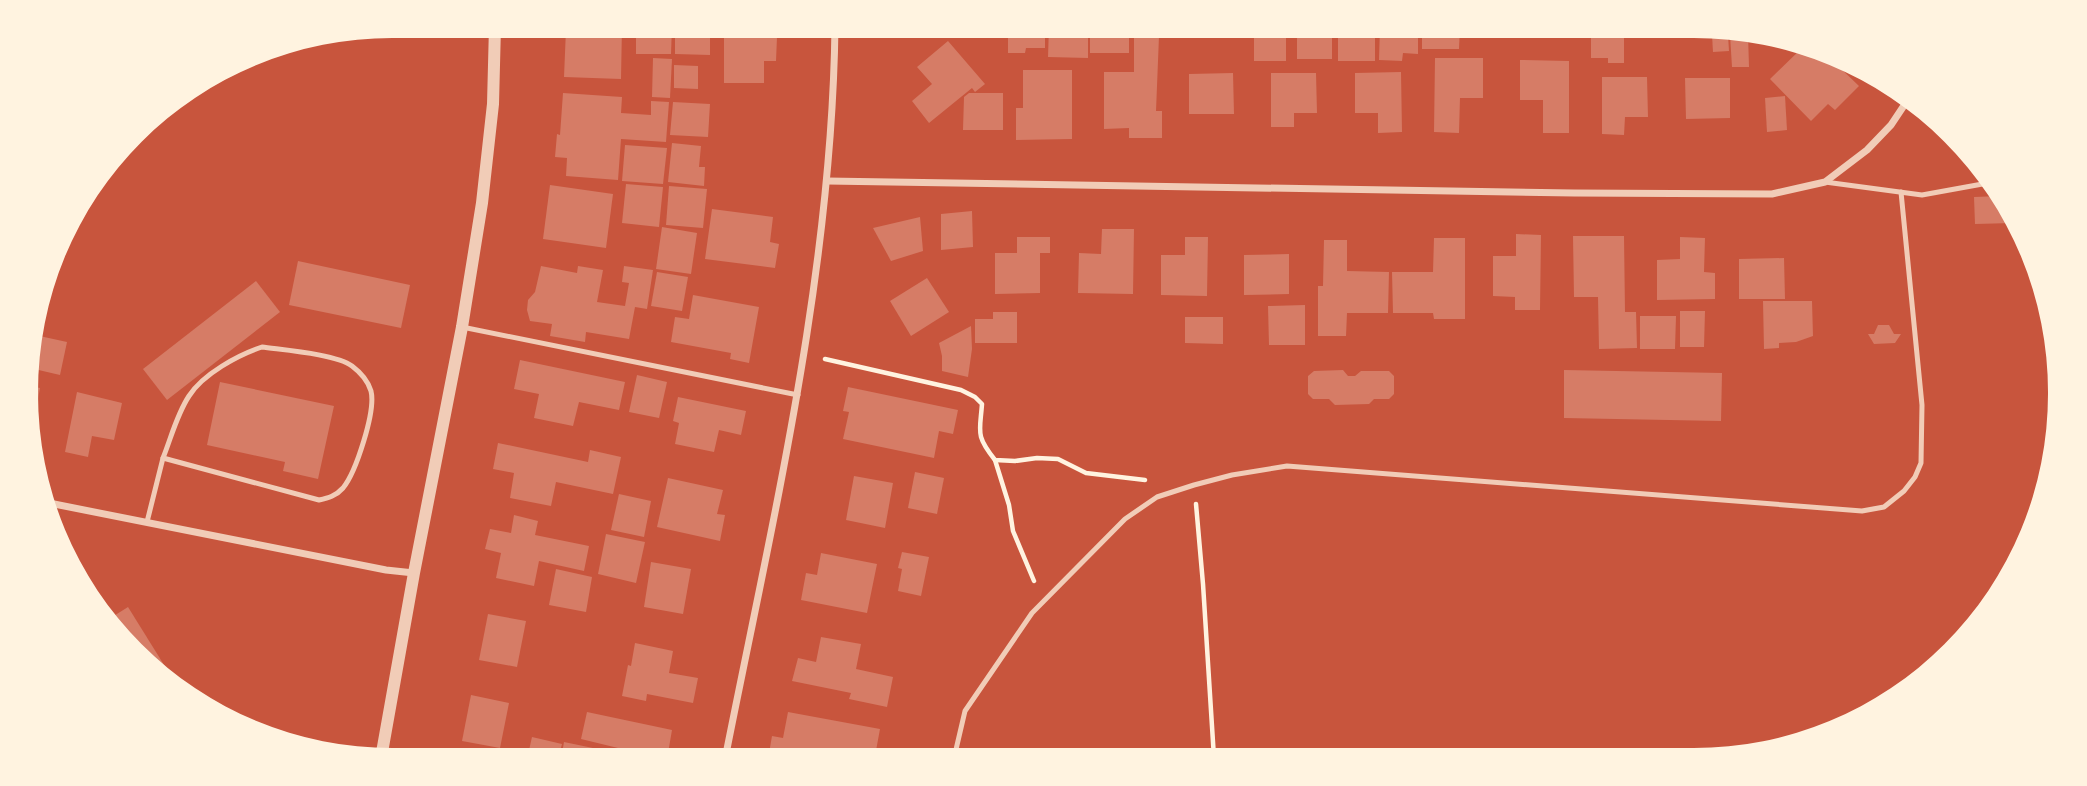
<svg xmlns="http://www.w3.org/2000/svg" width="2087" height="786" font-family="'Archivo Narrow',sans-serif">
  <rect width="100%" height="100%" fill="#c8553d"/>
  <g fill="#d67c66">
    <polygon points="588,26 622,26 621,79 564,77 566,29 587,30"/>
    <polygon points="636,26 672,26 671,54 636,54"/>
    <polygon points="675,26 710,26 710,55 675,54"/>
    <polygon points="1008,26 1045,26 1045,48 1026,48 1025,53 1008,53"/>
    <polygon points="1049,26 1088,26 1088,58 1048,57"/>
    <rect x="1090" y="26" width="39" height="27"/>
    <rect x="1254" y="26" width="32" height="35"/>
    <rect x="1297" y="26" width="35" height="33"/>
    <rect x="1338" y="26" width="37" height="35"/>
    <polygon points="1380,26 1418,26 1418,54 1403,53 1402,61 1379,60"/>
    <polygon points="1422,26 1460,26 1459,49 1422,49"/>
    <polygon points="1591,27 1624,27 1624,63 1608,63 1608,58 1591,58"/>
    <polygon points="1748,34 1749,67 1732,67 1730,35"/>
    <polygon points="1712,35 1728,35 1729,51 1713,52"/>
    <polygon points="1134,36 1159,36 1156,111 1162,111 1162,138 1129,138 1129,128 1104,129 1104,72 1134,72"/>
    <polygon points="724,37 777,37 776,61 764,61 764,83 724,83"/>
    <polygon points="948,41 985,84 975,92 972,88 929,123 912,101 932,84 917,67"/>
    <polygon points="1804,46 1833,61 1859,86 1835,110 1828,104 1811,121 1770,79"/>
    <polygon points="653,58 672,59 670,98 652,97"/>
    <polygon points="1435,58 1483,58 1483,98 1460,98 1459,133 1434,132"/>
    <polygon points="1520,60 1569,61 1569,133 1543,133 1543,100 1520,100"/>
    <polygon points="674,65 698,66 698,89 674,88"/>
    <polygon points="1023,70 1072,70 1072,139 1016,140 1016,108 1023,108"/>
    <polygon points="1401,72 1402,132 1378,133 1378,113 1355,113 1355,73"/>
    <polygon points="1233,73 1234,114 1189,114 1189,74"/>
    <polygon points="1271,73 1316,73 1317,113 1294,113 1294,127 1271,127"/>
    <polygon points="1602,77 1647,77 1648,117 1625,117 1624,135 1602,134"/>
    <polygon points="1685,78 1730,78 1730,118 1686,119"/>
    <polygon points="563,93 622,97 621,113 651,115 651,101 669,102 666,142 621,139 618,180 566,176 567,158 555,157 557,134 560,135"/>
    <polygon points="969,93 1003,93 1003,130 963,130 964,97"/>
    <polygon points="1785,96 1787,130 1767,132 1765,98"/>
    <polygon points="673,102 710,104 708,137 670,135"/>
    <polygon points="672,143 701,146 699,167 705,167 704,186 668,182"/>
    <polygon points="625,145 667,148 663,184 622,181"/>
    <polygon points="626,184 663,187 659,227 622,223"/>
    <polygon points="550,185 613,194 606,248 543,239"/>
    <polygon points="669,186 707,189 703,228 666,225"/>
    <polygon points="2000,196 2012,210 2013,223 1975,224 1974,197"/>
    <polygon points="712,209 773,217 770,242 779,244 775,268 705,259"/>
    <polygon points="972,211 973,247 941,250 941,214"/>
    <polygon points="920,217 923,251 891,261 873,228"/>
    <polygon points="662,227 697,233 691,274 656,269"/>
    <polygon points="1102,229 1134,229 1133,294 1078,293 1079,253 1101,254"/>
    <polygon points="1516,234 1541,235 1540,310 1515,310 1515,297 1493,296 1493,256 1516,256"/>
    <polygon points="1573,236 1624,236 1625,312 1636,312 1637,348 1599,349 1598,297 1574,297"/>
    <polygon points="1017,237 1050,237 1050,253 1040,253 1040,293 995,294 995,253 1017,253"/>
    <polygon points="1185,237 1208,237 1207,296 1161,295 1161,255 1185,255"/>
    <polygon points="1680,237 1705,238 1704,272 1715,273 1715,299 1657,300 1657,260 1680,259"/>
    <polygon points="1434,238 1465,238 1465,319 1434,319 1433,313 1393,313 1392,272 1433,272"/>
    <polygon points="1324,240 1347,240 1347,271 1389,272 1388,313 1347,313 1346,336 1318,336 1318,286 1323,286"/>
    <polygon points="1289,254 1289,294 1244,295 1244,255"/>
    <polygon points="1784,258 1785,299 1739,299 1739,259"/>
    <polygon points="298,261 410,285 401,328 289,305"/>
    <polygon points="541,266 577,273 578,266 603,270 597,302 625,306 629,283 622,282 624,266 653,270 647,309 635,307 629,339 586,332 585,342 550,336 552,324 530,321 527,310 528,300 535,292"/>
    <polygon points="657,272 688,277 682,311 651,306"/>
    <polygon points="927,278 949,312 911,336 890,301"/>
    <polygon points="256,281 280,312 167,400 143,369"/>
    <polygon points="693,295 759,307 749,363 730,359 731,353 671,342 675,317 689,319"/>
    <polygon points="1763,301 1812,301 1813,336 1796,342 1779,343 1779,348 1764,349"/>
    <polygon points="1305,305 1305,345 1269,345 1268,306"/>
    <polygon points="1680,311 1705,311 1704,347 1680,347"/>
    <polygon points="993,312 1017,312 1017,343 975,343 975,319 993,319"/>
    <polygon points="1640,316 1676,316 1675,349 1640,349"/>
    <polygon points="1185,317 1223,317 1223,344 1185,343"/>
    <polygon points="1878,325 1889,325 1894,334 1901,334 1895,343 1874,344 1868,334 1874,334"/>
    <polygon points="971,326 972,349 968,377 942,371 942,356 939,343"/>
    <polygon points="35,335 67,342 60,375 30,368 30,356"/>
    <polygon points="520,360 625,382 619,410 579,402 573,426 534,418 539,394 514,389"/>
    <polygon points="1343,370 1348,376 1355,376 1361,371 1389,371 1394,376 1394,394 1389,399 1374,399 1369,404 1335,405 1329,399 1313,399 1308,394 1308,376 1314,371"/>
    <polygon points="1564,370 1722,373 1721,421 1564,418"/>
    <polygon points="637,375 667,382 659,418 629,412"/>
    <polygon points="220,382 334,406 318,479 283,471 285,462 207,445"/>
    <polygon points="31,386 40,388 33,426 32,426"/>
    <polygon points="848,387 958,410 953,434 939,431 934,458 843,439 849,412 843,411"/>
    <polygon points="77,392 122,403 114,440 92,436 88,457 65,452"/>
    <polygon points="678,397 746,411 741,435 719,430 714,452 675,444 679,423 673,421"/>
    <polygon points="498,443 588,462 590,450 621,457 613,494 556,482 551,506 510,498 514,473 493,469"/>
    <polygon points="915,472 944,478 937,514 908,508"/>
    <polygon points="854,476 893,483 885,528 846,520"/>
    <polygon points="668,478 723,490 717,514 725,515 720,541 657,527"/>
    <polygon points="619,494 651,501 644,537 611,530"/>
    <polygon points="514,515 538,521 535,535 589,546 584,571 539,561 534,586 496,578 501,553 485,549 490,529 511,533"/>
    <polygon points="606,534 645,542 636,583 598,574"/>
    <polygon points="902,552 929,557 921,596 898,591 902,569 898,568"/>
    <polygon points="821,553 877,564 867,613 801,600 806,573 817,575"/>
    <polygon points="651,562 691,569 683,614 644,607"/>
    <polygon points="556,569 592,577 586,612 549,605"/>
    <polygon points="128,607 179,689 170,684 109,619"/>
    <polygon points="488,614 526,621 517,667 479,660"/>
    <polygon points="821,637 861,644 856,669 893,677 887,707 849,699 851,693 792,681 798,658 816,662"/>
    <polygon points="635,643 673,651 669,673 698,678 693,703 647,694 646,701 622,696 628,665 631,666"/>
    <polygon points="471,695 509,703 500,748 462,741"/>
    <polygon points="587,712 672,730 667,759 561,759 564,742 617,753 618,748 581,739"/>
    <polygon points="788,712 880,729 875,756 843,749 842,759 768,759 772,736 783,738"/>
    <polygon points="532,737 562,744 558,759 527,759"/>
  </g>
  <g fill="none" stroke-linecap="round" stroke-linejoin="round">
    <g stroke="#fff3e0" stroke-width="4.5">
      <path d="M825,359L961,390L975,397L982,404C980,432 975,435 995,460L1015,461L1037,458L1058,459L1086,473L1145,480"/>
      <polyline points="995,460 1009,505 1013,531 1034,581"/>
      <polyline points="1196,504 1203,584 1214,758"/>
    </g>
    <g stroke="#f1ccb7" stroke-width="5">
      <polyline points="1825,182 1922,195 1988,183"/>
      <polyline points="462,327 798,395"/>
      <path d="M262,347C283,350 336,354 352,366C360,372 368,381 371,391C376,411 356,472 343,488C336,496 328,498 319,500L163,458C171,438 177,414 189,396C203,374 238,355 262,347Z"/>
      <polyline points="147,522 163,458"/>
      <polyline points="954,758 965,711 1032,613 1125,519 1157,497 1194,485 1232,475 1287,466 1862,511 1884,507 1904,491 1915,477 1921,463 1922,405 1901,192"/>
    </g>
    <g stroke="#f1ccb7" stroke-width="7">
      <polyline points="827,181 1574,193 1772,194 1825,182 1867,150 1891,125 1909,98"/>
      <polyline points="49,503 386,570 414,573"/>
      <path d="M725,759C773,517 832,274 835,26"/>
    </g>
    <polyline stroke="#f1ccb7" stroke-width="12" points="381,758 414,573 462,327 482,203 493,104 495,26"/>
  </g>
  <path d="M0 0H2087V786H0ZM392 38H1694A354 354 0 0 1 2048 392V394A354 354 0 0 1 1694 748H392A354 354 0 0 1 38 394V392A354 354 0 0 1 392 38Z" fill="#fff3e0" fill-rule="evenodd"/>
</svg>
